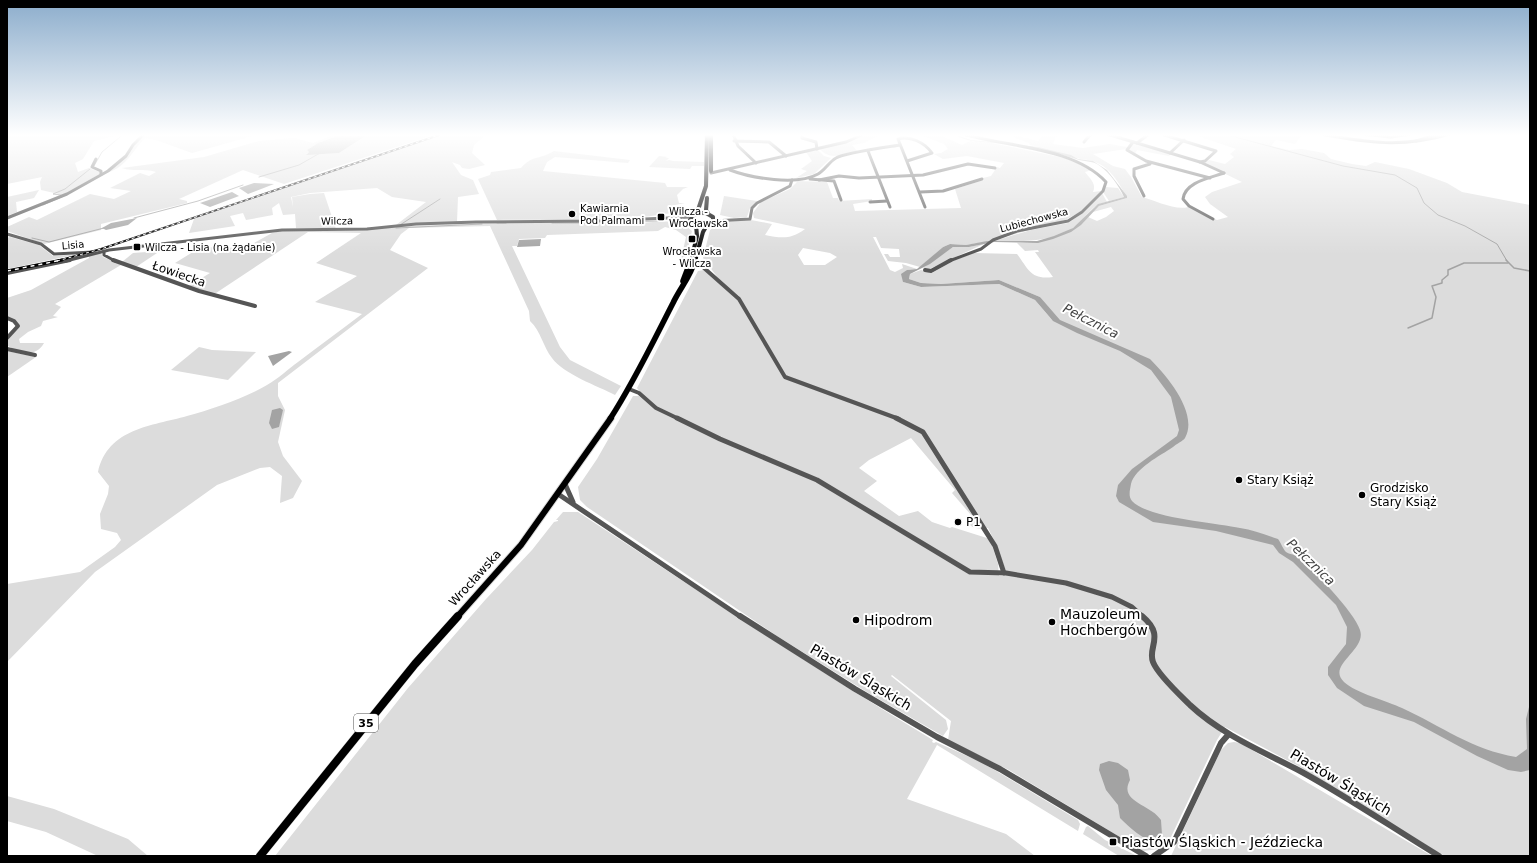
<svg xmlns="http://www.w3.org/2000/svg" width="1537" height="863" font-family="'DejaVu Sans',sans-serif">
  <rect width="100%" height="100%" fill="#fff"/>
  <g fill="#dcdcdc" fill-rule="evenodd">
    <polygon points="7,134 123,134 94,141 83,159 75,163 78,172 89,168 100,172 100,174 63,195 41,190 40,182 42,177 7,184"/>
    <path d="M146,134H254L256,135L192,153L156,140L145,138C133,150 126,167 109,172L128,155L135,144Z"/>
    <path d="M337,134H342L318,143L307,150L309,152L306,154L339,153L363,138L360,134H436L284,184L243,170L179,199L187,201V203L101,224V230L44,244L7,231V227L29,217L37,220L90,194L114,199L131,191L110,188L140,173L149,176L156,172C143,168 134,172 122,168L204,157L259,141L294,138L313,143Z"/>
    <polygon points="445,134 487,134 474,145 472,153 485,165 469,169 462,168 460,165 452,162 461,175 473,180 479,194 458,197 457,222 396,225 426,202 392,197 377,188 310,193 291,197 293,207 292,197 310,194 324,193 336,229 296,228 295,214 283,215 279,203 272,208 273,215 246,220 243,213 230,216 235,226 189,233 194,219"/>
    <path d="M865,134H882L864,143L852,145L857,151C843,154 830,161 820,149L857,139Z"/>
    <path d="M918,134H945L944,137L962,145L970,141L992,143L1065,158L1092,170L1085,172C1089,178 1097,183 1093,192L1101,191L1080,212L1065,220L990,241L966,245L950,244L943,247L920,267L906,263L888,261L884,254H888L890,257H900L899,249L881,248L876,237H873L890,270L895,272L903,268L902,264L917,269L907,270L903,282L921,287L999,284L1035,300L1052,320L1040,297L999,280L941,284L921,283L909,279L910,274L921,270L932,273L953,261L973,253L1017,254C1029,270 1031,280 1053,277L1035,252H1039L1038,250L1025,251L1017,243C1044,243 1068,237 1088,217L1097,221L1106,217L1114,211L1111,207L1093,212L1099,206L1127,198C1120,184 1109,165 1092,161C1087,159 1082,160 1077,158C1062,152 1046,148 1030,145L1029,143L1015,138L1014,134H985L981,138L965,134H1025L1022,137L1038,141L1043,134H1057L1053,144L1083,148L1110,144L1127,147L1126,149L1093,154L1113,166L1125,169L1131,177L1142,197C1154,200 1176,211 1188,207L1217,220L1228,217L1210,204L1205,197L1212,192L1242,182L1203,163L1209,160L1225,164L1234,157L1230,154L1236,149L1192,134H1281L1283,136L1293,134L1301,136L1295,144L1276,140L1271,146L1289,150L1302,149L1324,153L1331,159L1352,164L1366,166L1375,162L1409,169L1447,183L1462,192L1530,205V856H1444L1300,767L1225,727L1217,740L1171,837L1159,849L1143,851L1009,770L948,740L951,721L892,675L891,676L946,720L948,729L943,736L870,694L777,636L587,507L580,500L578,487L597,459L633,396H639L651,406L637,388L698,271L704,270L737,299L739,296L721,282L703,258L710,230L719,223L732,220H751L772,224L765,235C781,238 790,240 805,229L754,218L753,213L761,202L790,189L798,181L827,182L833,198H838L839,201L872,199V201L853,204L855,211L961,208L955,189L984,180L983,178L991,176L997,167L1000,168L1004,163L967,156L943,159L934,154L941,153L948,149L944,144ZM803,248L830,253L837,257L825,265H804L798,255ZM911,438L955,490L952,493L971,515L967,522C972,529 979,529 988,528L995,542L1006,571L1005,576H999L998,564L990,539L952,527L950,528L932,522L918,511L899,516L864,491L877,481L859,468L869,460Z"/>
    <polygon points="1133,143 1135,143 1170,154 1169,156 1137,150 1134,156 1128,150"/>
    <polygon points="818,150 824,156 831,158 814,174 796,178 807,171 801,169 812,161 806,152"/>
    <path d="M554,151L630,160L628,163L555,157L547,162L543,171L655,182L665,183L667,187H688L683,189L677,195L679,203H685L675,205L678,212C618,223 557,219 497,220L478,179L490,175L491,172L521,168C532,155 539,160 554,151Z"/>
    <polygon points="659,156 668,157 665,158 669,158 666,161 669,160 673,161 704,162 704,166 692,166 690,169 649,167"/>
    <polygon points="1106,187 1118,188 1124,197 1109,201 1103,192"/>
    <polygon points="39,190 34,198 16,202 17,212 7,216 7,197"/>
    <path d="M1102,193L1107,202C1091,204 1086,219 1073,228C1050,243 1021,241 994,241L1031,230L1068,223L1083,213Z"/>
    <polygon points="724,196 757,201 750,208 747,217 734,218 720,215"/>
    <path d="M628,221C647,227 675,213 692,231L684,265L680,264L686,237L676,230L665,227L658,231L547,235L545,238L519,239L517,246H512L560,347L570,360L621,386L615,395C598,386 563,374 552,358C543,347 541,331 530,321L529,311L490,226L409,228L401,234L390,250L428,268L278,383V396L285,410L278,442L283,456L302,481L293,498L280,503L282,476L270,467L260,468L217,485L95,572L7,662V584L80,572L115,547L121,540L117,533L101,529L100,514L108,494L109,486L98,472C108,428 152,426 187,416C212,409 245,398 267,385C278,379 288,369 298,362C319,346 341,330 362,314L315,302L357,276L316,263L361,233L308,232L213,295L187,287L210,273L175,263L201,247L245,248L272,233L281,231L489,223Z"/>
    <polygon points="10,237 39,245 53,256 79,254 7,269 7,238"/>
    <polygon points="986,243 927,270 923,268 953,247 969,247"/>
    <polygon points="160,251 136,267 122,262 133,253"/>
    <path d="M101,253L103,257L121,265L55,304L61,307L53,316L58,317L43,321L41,326L28,332L19,339L20,343H44C36,358 20,353 8,346L7,340L19,326L7,317V298L31,290L89,258V256Z"/>
    <polygon points="199,347 212,350 256,352 228,380 171,370"/>
    <polygon points="7,351 36,357 7,377"/>
    <path d="M563,512H578C696,589 812,668 933,740L932,742L934,743L936,742L983,763L1078,820L1080,824L1078,831L937,745L907,799L1006,834L1035,856H275L408,688L486,599L532,550L554,522L558,521V520H556Z"/>
    <polygon points="1234,742 1240,743 1432,856 1171,856 1221,750 1228,743"/>
    <polygon points="7,796 54,809 128,839 148,856 98,856 46,832 7,821"/>
    <polygon points="1088,826 1105,840 1137,856 1119,856 1083,834 1086,827"/>
  </g>
  <g fill="#a3a3a3">
    <polygon points="342,134 348,134 344,136 360,134 364,137 339,153 306,155 309,152 307,150 318,143"/>
    <path d="M953,134L971,140L1039,147L1071,155L1078,159L1093,161L1107,170L1127,196V198L1099,206L1081,225L1071,232L1053,239L1038,243L994,242L969,247H953L930,264L910,274L909,279L921,283L941,284L999,280L1040,297L1060,320L1150,359C1166,375 1199,413 1185,438C1183,441 1176,444 1173,447C1160,456 1135,468 1131,484C1130,490 1128,496 1132,501C1147,518 1217,523 1240,528C1253,530 1266,535 1278,539C1281,543 1283,549 1286,552C1289,554 1292,554 1295,555C1310,565 1355,613 1360,630C1367,650 1326,665 1344,682C1356,693 1387,701 1402,708C1441,726 1473,750 1516,757L1527,749L1526,719L1530,703V770L1521,772L1508,770L1477,756L1414,722L1364,706L1337,688L1328,675V667L1346,644L1347,627L1336,605L1293,562L1279,553L1273,545L1216,531L1153,522L1119,502L1116,496L1118,485L1132,469L1177,436L1179,430L1171,397L1151,370L1120,351L1077,333L1053,321L1035,300L999,284L921,287L903,282L901,274L907,270L917,269L943,247L950,244L966,245L987,241H1037L1054,236L1073,228L1098,204L1124,197C1119,186 1110,173 1100,166C1092,160 1084,162 1076,159C1051,151 1028,146 1001,143C984,142 968,143 953,134Z"/>
    <polygon points="254,183 274,184 248,194 239,188"/>
    <polygon points="232,192 239,196 210,207 200,203"/>
    <polygon points="137,218 128,225 106,230 102,228 111,223"/>
    <polygon points="541,239 540,246 517,247 519,240"/>
    <polygon points="289,351 292,352 273,366 268,356"/>
    <polygon points="280,408 283,410 279,427 272,429 269,423 272,410"/>
    <path d="M1109,761L1118,763L1128,770L1130,780C1118,802 1151,804 1161,820L1162,835L1159,842C1147,844 1128,826 1120,818L1118,805L1106,790L1099,770L1100,764Z"/>
  </g>
  <g fill="none" stroke-linecap="round" stroke-linejoin="round">
    <g stroke="#a3a3a3" stroke-width="1">
      <polyline points="1224,134 1343,166 1395,175 1417,188 1424,203 1438,215 1465,226 1497,244 1507,261"/>
      <polyline points="94,166 102,152 120,137 121,134"/>
      <polyline points="259,177 299,165 320,153"/>
      <polyline points="61,195 53,194 65,189 90,169"/>
      <polyline points="43,205 64,196"/>
      <polyline points="134,218 198,201 243,185"/>
      <polyline points="602,222 658,221"/>
      <polyline points="497,223 506,223"/>
      <polyline points="552,223 586,223"/>
      <polyline points="400,225 440,199"/>
      <polyline points="396,228 482,224"/>
      <polyline points="32,238 49,242 104,228"/>
    </g>
    <g stroke="#a3a3a3" stroke-width="1.5">
      <polyline points="1506,260 1514,268 1530,271"/>
      <polyline points="1408,328 1432,318 1436,297 1432,286 1442,283 1442,280 1448,275 1448,270 1464,263 1508,263"/>
    </g>
    <g stroke="#dbdbdb" stroke-width="4.5">
      <g id="major-far3">
        <polyline points="711,134 711,171"/>
        <polyline points="707,198 706,210 708,213"/>
        <polyline points="697,213 706,186 707,134"/>
        <path d="M697,213H706L713,217V221C705,225 697,227 690,220Z"/>
        <polyline points="691,261 697,236 696,225"/>
        <polyline points="695,261 703,232 707,225"/>
      </g>
    </g>
    <g stroke="#dbdbdb" stroke-width="6">
      <g id="major-far2">
        <polyline points="683,281 691,260"/>
        <path d="M610,419C634,382 653,342 673,303C680,288 691,276 695,260"/>
      </g>
    </g>
    <g stroke="#dbdbdb" stroke-width="8">
      <polyline id="major-far1" points="457,617 521,545 611,418"/>
    </g>
    <g stroke="#dbdbdb" stroke-width="9">
      <polyline id="major" points="260,856 415,664 458,616"/>
    </g>
    <g stroke="#555" stroke-width="3">
      <polyline points="733,134 738,146 756,163"/>
      <polyline points="802,134 802,138 816,142 817,149"/>
      <polyline points="1107,134 1200,162 1224,173"/>
      <polyline points="1161,134 1216,151 1205,161 1200,162"/>
      <path d="M1321,134C1369,143 1402,148 1450,134"/>
      <polyline points="1362,134 1391,137 1411,134"/>
      <polyline points="734,141 769,142 786,156"/>
      <polyline points="1416,141 1439,134"/>
      <polyline points="1084,142 1091,134"/>
      <polyline points="1133,142 1127,150 1146,161 1210,178"/>
      <polyline points="1137,143 1149,134"/>
      <polyline points="868,151 890,207"/>
      <polyline points="1170,153 1184,140"/>
      <polyline points="96,159 92,167 101,171 101,174"/>
      <path d="M907,161L932,153C925,143 910,135 898,139L925,207"/>
      <path d="M730,170C751,178 797,186 818,174C825,170 829,162 836,158C844,153 888,147 900,145"/>
      <polyline points="711,173 846,142 864,134"/>
      <polyline points="810,179 834,181 841,200"/>
      <polyline points="819,180 839,176 859,178 923,175 968,164 995,168"/>
      <polyline points="920,192 943,191 982,179"/>
      <polyline points="1144,196 1134,176 1134,169 1150,164"/>
      <polyline points="870,202 887,201"/>
      <polyline points="7,218 67,194 108,171 126,156 133,145 144,134"/>
      <path d="M1213,219L1189,206L1183,199C1185,182 1210,178 1224,173"/>
      <polyline points="713,221 750,219 752,208 757,203 790,186 792,180"/>
      <polyline points="7,234 41,244 54,254 93,252"/>
      <polyline points="104,251 104,255 115,261"/>
      <polyline points="694,259 696,261"/>
      <polyline points="66,261 109,250 282,230 367,229 416,224 476,222 597,221 691,217"/>
      <path d="M949,261L981,249L993,240L1017,231L1068,221L1082,212L1103,191L1106,182C1074,147 1007,147 963,134"/>
    </g>
    <g stroke="#555" stroke-width="4">
      <polyline points="113,260 199,291 255,306"/>
      <polyline points="695,260 739,299 785,377 899,419"/>
      <polyline points="925,270 931,271 951,260"/>
      <polyline points="7,273 70,260"/>
      <polyline points="7,318 14,321 18,326 7,338"/>
      <polyline points="7,349 35,355"/>
      <polyline points="629,389 639,393 656,408 679,419"/>
    </g>
    <g stroke="#555" stroke-width="5">
      <polyline points="677,418 720,439 817,480 970,572 1006,573 1066,583 1112,597 1132,607 1143,617"/>
      <polyline points="896,418 923,432 995,546 1004,573"/>
      <polyline points="565,484 573,502"/>
      <polyline points="558,494 741,617"/>
    </g>
    <g stroke="#555" stroke-width="6">
      <polyline points="740,616 855,689 937,737 1000,769 1146,856"/>
      <path d="M1142,616C1166,636 1147,647 1153,662C1158,675 1180,695 1190,705C1222,735 1264,752 1302,772C1349,798 1393,828 1439,856"/>
      <polyline points="1154,856 1174,842 1221,743 1228,735"/>
    </g>
    <use href="#major-far3" stroke="#000" stroke-width="4"/>
    <use href="#major-far2" stroke="#000" stroke-width="5.5"/>
    <use href="#major-far1" stroke="#000" stroke-width="6"/>
    <use href="#major" stroke="#000" stroke-width="8"/>
    <g stroke="#000" stroke-width="2">
      <polyline id="rail-far1" points="57,261 101,249 442,134"/>
    </g>
    <g stroke="#000" stroke-width="3">
      <polyline id="rail" points="7,271 62,260"/>
    </g>
    <use href="#rail-far1" stroke="#fff" stroke-width="1" stroke-dasharray="3" stroke-linecap="butt"/>
    <use href="#rail" stroke="#fff" stroke-width="1.5" stroke-dasharray="4" stroke-linecap="butt"/>
  </g>
  <linearGradient id="sky" x2="0" y2="1"><stop stop-color="#8cadcc"/><stop offset="0.53" stop-color="#fff"/><stop offset="1" stop-color="#fff" stop-opacity="0"/></linearGradient>
  <rect width="1537" height="255" fill="url(#sky)"/>
  <g fill="#000" stroke="#fff" stroke-width="1.5">
    <circle cx="572" cy="214" r="4"/>
    <rect x="657" y="213" width="8" height="8" rx="2"/>
    <rect x="688" y="235" width="8" height="8" rx="2"/>
    <rect x="133" y="243" width="8" height="8" rx="2"/>
    <circle cx="1239" cy="480" r="4"/>
    <circle cx="1362" cy="495" r="4"/>
    <circle cx="958" cy="522" r="4"/>
    <circle cx="856" cy="620" r="4"/>
    <circle cx="1052" cy="622" r="4"/>
    <rect x="1109" y="838" width="8" height="8" rx="2"/>
  </g>
  <g text-anchor="middle" dominant-baseline="central" stroke-width="4" stroke-linejoin="round" paint-order="stroke">
    <g font-size="10" fill="#000" stroke="#fff" text-anchor="start">
      <text x="580" y="208">Kawiarnia<tspan x="580" dy="12">Pod Palmami</tspan></text>
      <text x="669" y="211">Wilcza -<tspan x="669" dy="12">Wrocławska</tspan></text>
      <text x="145" y="247">Wilcza - Lisia (na żądanie)</text>
      <text x="692" y="251" text-anchor="middle">Wrocławska<tspan x="692" dy="12">- Wilcza</tspan></text>
    </g>
    <g font-size="10" fill="#000" stroke="#fff">
      <text transform="translate(1034 220) rotate(-15)">Lubiechowska</text>
      <text transform="translate(337 221) rotate(-1)">Wilcza</text>
      <text transform="translate(73 245) rotate(-5)">Lisia</text>
    </g>
    <rect fill="#fff" stroke="#4c4c4c" stroke-width="1" x="354" y="714" width="24" height="18" rx="3"/>
    <g font-size="11" font-weight="bold" fill="#000">
      <text x="366" y="723">35</text>
    </g>
    <g font-size="12" fill="#000" stroke="#fff">
      <text transform="translate(179 274) rotate(19)">Łowiecka</text>
      <text transform="translate(475 578) rotate(-48)">Wrocławska</text>
    </g>
    <g font-size="12" fill="#000" stroke="#fff" text-anchor="start">
      <text x="1247" y="480">Stary Książ</text>
      <text x="1370" y="488">Grodzisko<tspan x="1370" dy="14">Stary Książ</tspan></text>
      <text x="966" y="522">P1</text>
    </g>
    <g font-size="13" font-style="italic" fill="#444" stroke="#fff">
      <text transform="translate(1091 321) rotate(27)">Pełcznica</text>
      <text transform="translate(1311 562) rotate(44)">Pełcznica</text>
    </g>
    <g font-size="14" fill="#000" stroke="#fff" text-anchor="start">
      <text x="1060" y="614">Mauzoleum<tspan x="1060" dy="16">Hochbergów</tspan></text>
      <text x="864" y="620">Hipodrom</text>
      <text x="1121" y="842">Piastów Śląskich - Jeździecka</text>
    </g>
    <g font-size="14" fill="#000" stroke="#fff">
      <text transform="translate(861 677) rotate(31)">Piastów Śląskich</text>
      <text transform="translate(1341 782) rotate(31)">Piastów Śląskich</text>
    </g>
  </g>
  <rect width="1537" height="863" fill="none" stroke="#000000" stroke-width="16"/>
</svg>
